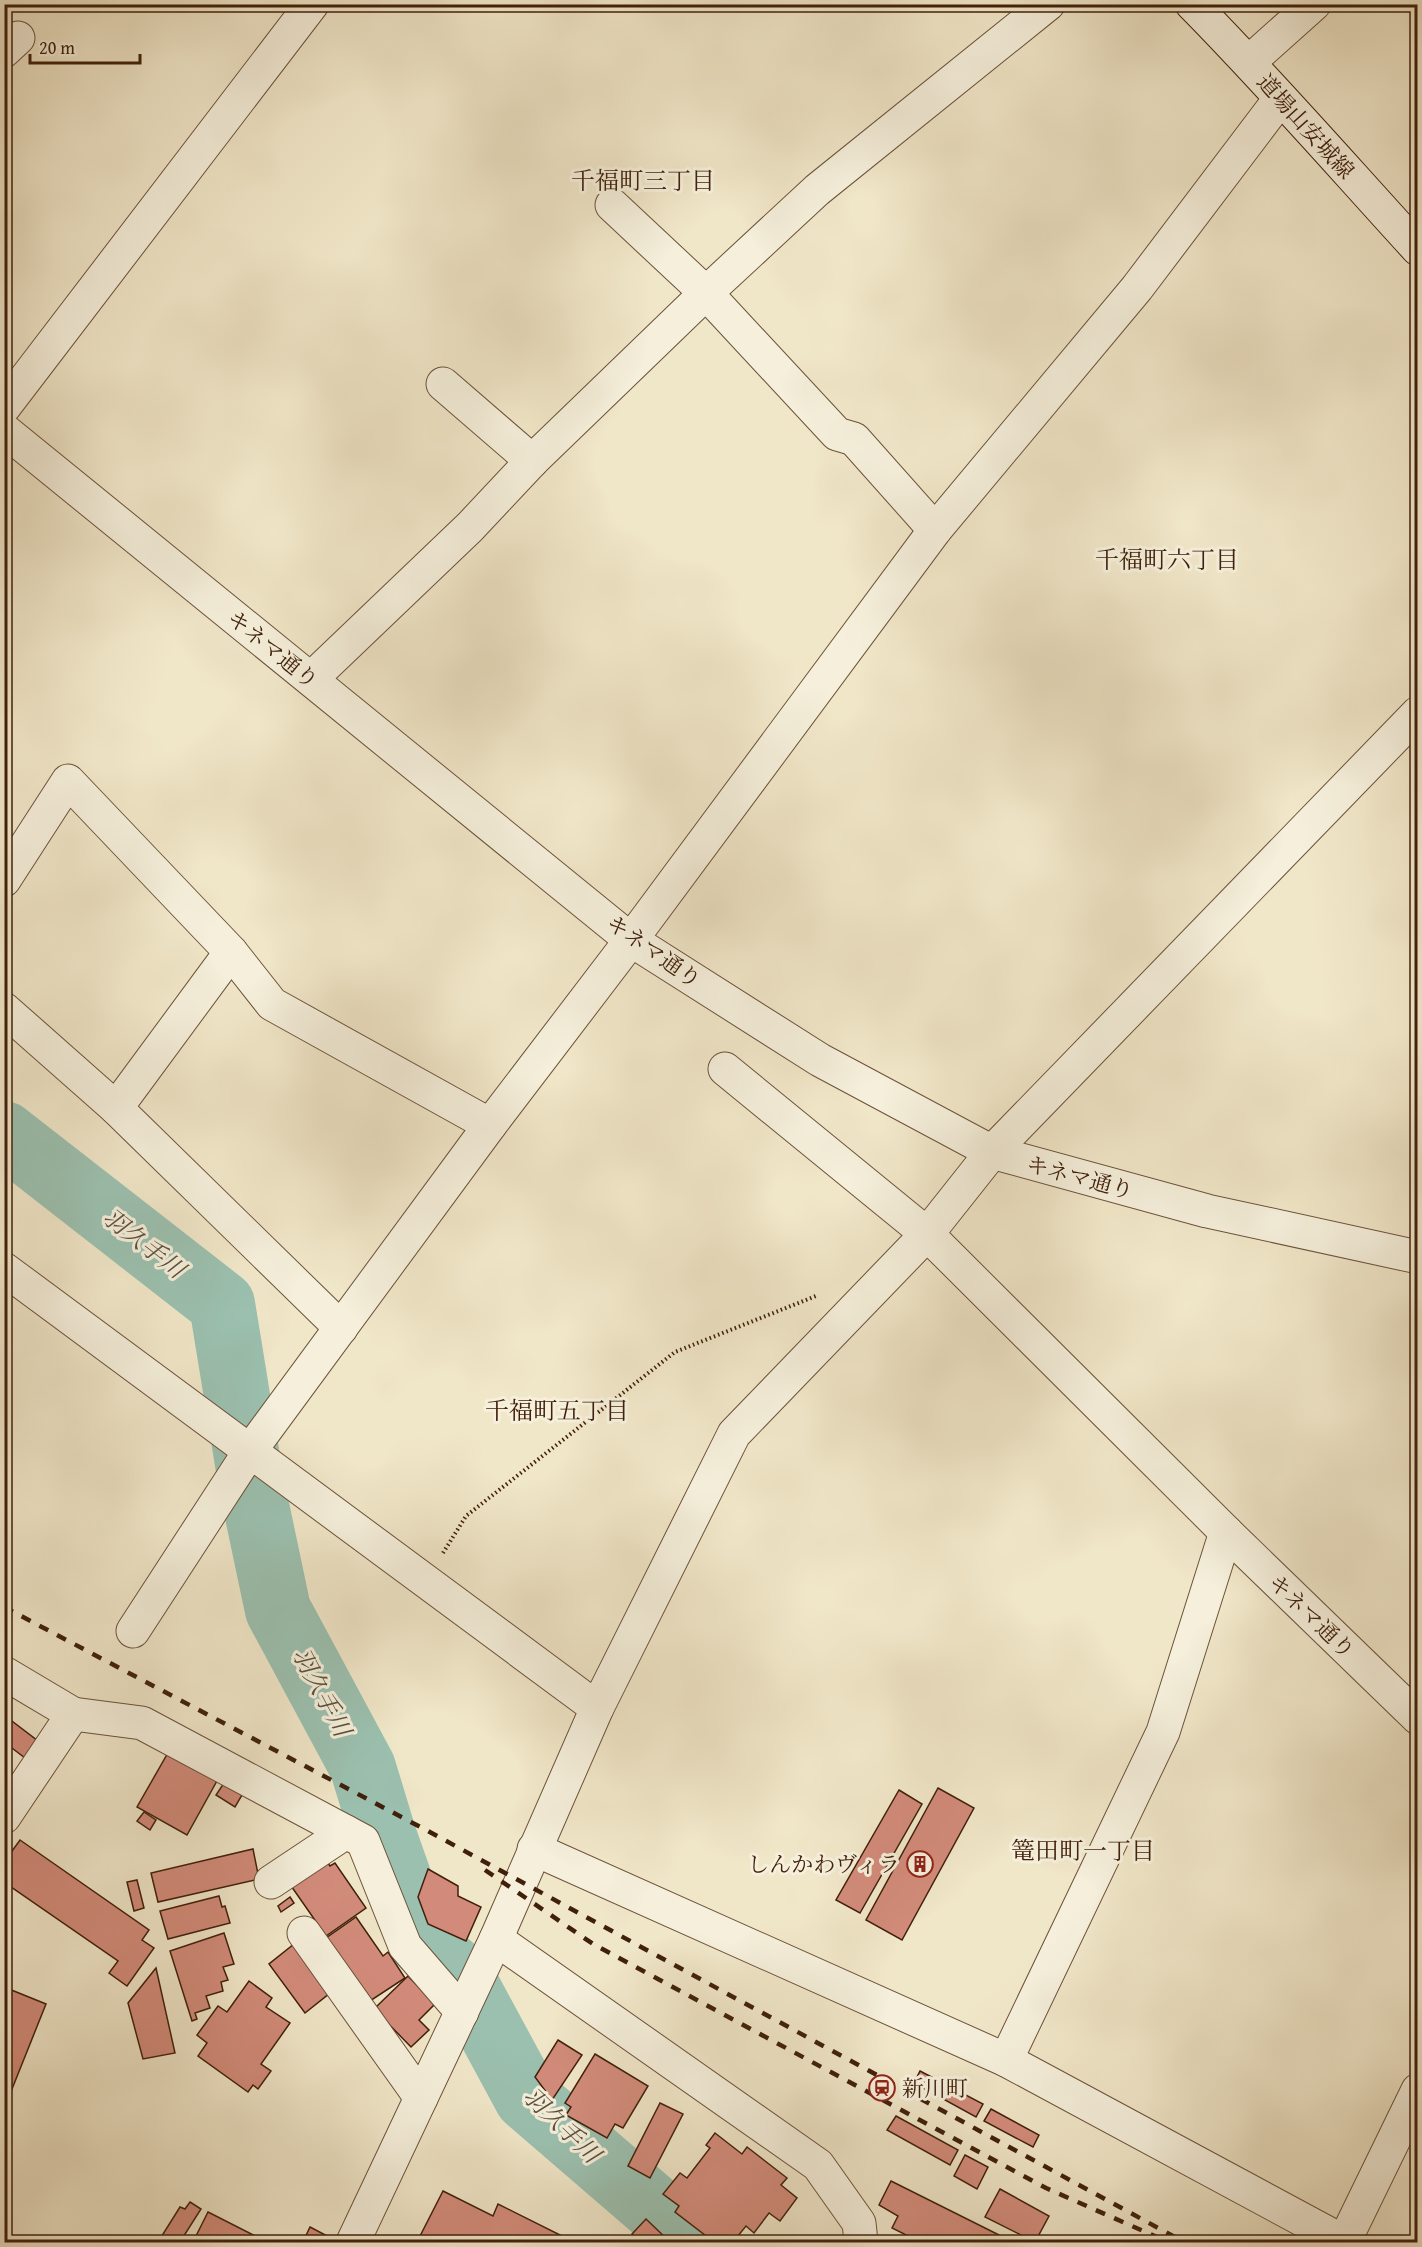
<svg xmlns="http://www.w3.org/2000/svg" width="1422" height="2247" font-family="'Gentium Book Plus','Noto Serif JP',serif">
  <rect width="100%" height="100%" fill="#f0e6c8"/>
  <filter id="stains"><feTurbulence type="fractalNoise" baseFrequency=".00333" numOctaves="4"/><feColorMatrix values="0 0 0 0 .2 0 0 0 0 .09 0 0 0 0 .02 0 0 0 .5 -.17"/></filter>
  <radialGradient id="worn" r=".72"><stop offset=".6" stop-color="#630" stop-opacity="0"/><stop offset="1" stop-color="#630" stop-opacity=".3"/></radialGradient>
  <g fill="none" stroke-linecap="round" stroke-linejoin="round">
    <polyline stroke="#9bc0af" stroke-width="66" points="4,1134 222,1304 251,1482 278,1610 363,1768 383,1834 421,1942 461,1976 527,2098 694,2242"/>
  </g>
  <g fill="#d28b7a" stroke="#40200b" stroke-width="1.5">
    <polygon points="4,1715 38,1741 25,1758 4,1742"/>
    <polygon points="169,1751 218,1779 187,1835 137,1807"/>
    <polygon points="224,1783 242,1795 235,1807 216,1795"/>
    <polygon points="938,1788 974,1808 902,1940 866,1920"/>
    <polygon points="899,1790 922,1804 860,1913 836,1900"/>
    <polygon points="144,1812 156,1820 150,1830 137,1821"/>
    <polygon points="20,1840 149,1930 142,1940 154,1948 127,1986 109,1973 118,1961 4,1882 4,1862"/>
    <polygon points="253,1849 259,1879 158,1902 151,1873"/>
    <polygon points="328,1863 330,1866 335,1863 366,1908 326,1936 289,1883"/>
    <polygon points="428,1869 458,1886 458,1896 481,1907 466,1941 428,1924 418,1897"/>
    <polygon points="137,1880 144,1908 134,1911 127,1882"/>
    <polygon points="219,1896 222,1907 225,1906 230,1923 168,1939 160,1911"/>
    <polygon points="290,1897 294,1903 281,1912 278,1906"/>
    <polygon points="356,1917 383,1956 388,1952 405,1978 370,2001 326,1938"/>
    <polygon points="224,1933 234,1964 223,1967 228,1980 221,1982 223,1991 206,1996 210,2008 195,2013 197,2019 192,2021 170,1951"/>
    <polygon points="294,1944 330,1993 305,2013 269,1964"/>
    <polygon points="156,1968 175,2053 143,2059 128,2003"/>
    <polygon points="408,1976 435,2004 419,2020 429,2030 411,2047 374,2009"/>
    <polygon points="249,1981 272,1998 266,2007 290,2023 261,2064 271,2071 258,2089 253,2085 248,2092 198,2056 207,2043 197,2035 218,2006 227,2012"/>
    <polygon points="4,1987 46,2004 4,2109"/>
    <polygon points="558,2040 582,2055 552,2100 535,2077"/>
    <polygon points="595,2054 648,2086 623,2128 615,2124 607,2138 566,2115 571,2107 565,2103"/>
    <polygon points="920,2071 983,2104 976,2117 914,2083"/>
    <polygon points="660,2103 683,2114 650,2178 628,2166"/>
    <polygon points="991,2109 1039,2135 1033,2147 984,2121"/>
    <polygon points="896,2116 958,2150 950,2165 887,2130"/>
    <polygon points="715,2133 742,2154 747,2147 787,2178 781,2185 797,2198 780,2221 769,2213 754,2233 746,2226 733,2242 714,2242 675,2212 679,2206 663,2194 680,2173 687,2178 710,2148 706,2145"/>
    <polygon points="965,2155 988,2167 977,2189 954,2176"/>
    <polygon points="891,2181 1013,2242 920,2242 892,2228 898,2216 879,2205"/>
    <polygon points="1000,2189 1049,2216 1035,2242 985,2217"/>
    <polygon points="443,2191 493,2216 498,2204 574,2242 417,2242"/>
    <polygon points="190,2202 201,2209 180,2242 158,2242 180,2207 185,2209"/>
    <polygon points="208,2212 267,2242 193,2242"/>
    <polygon points="646,2219 670,2242 640,2242 632,2234"/>
    <polygon points="310,2227 333,2239 331,2242 303,2242"/>
  </g>
  <g fill="none" stroke-linecap="round" stroke-linejoin="round">
    <g stroke="#6c523a" stroke-width="35">
      <g id="minor">
        <polyline points="4,51 18,38"/>
        <polyline points="1249,62 1314,4"/>
        <polyline points="612,205 706,293 837,434 854,439 935,530"/>
        <polyline points="443,384 532,461"/>
        <polyline points="4,407 312,4"/>
        <polyline points="311,679 470,527 532,461 706,293 817,190 1048,4"/>
        <polyline points="4,880 68,781 231,952 272,1004 490,1125"/>
        <polyline points="4,1009 116,1108 341,1328"/>
        <polyline points="725,1069 927,1234 1226,1532 1418,1718"/>
        <polyline points="116,1108 231,952"/>
        <polyline points="4,1269 597,1708"/>
        <polyline points="133,1631 250,1451 490,1125 631,940 935,530 1137,288 1280,99"/>
        <polyline points="4,1673 73,1714 4,1817"/>
        <polyline points="73,1714 142,1723 363,1841 405,1946 462,2012"/>
        <polyline points="534,1849 1006,2060 1344,2242"/>
        <polyline points="271,1882 346,1832"/>
        <polyline points="304,1933 421,2098"/>
        <polyline points="496,1939 818,2165 859,2223 861,2242"/>
        <polyline points="1006,2060 1163,1732 1226,1532"/>
        <polyline points="353,2242 496,1939 597,1708 734,1434 927,1234 992,1152 1418,713"/>
        <polyline points="1344,2242 1418,2090"/>
      </g>
    </g>
    <g stroke="#6c523a" stroke-width="35">
      <polyline id="tertiary" points="4,430 631,940 820,1060 992,1152 1207,1211 1418,1257"/>
    </g>
    <g stroke="#40200b" stroke-width="35">
      <path id="secondary" d="M1192,4C1270,83 1343,167 1418,249"/>
    </g>
    <polyline stroke="#40200b" stroke-width="4" stroke-dasharray="1.5 3" stroke-linecap="butt" points="443,1553 466,1516 675,1352 816,1296"/>
    <use href="#minor" stroke="#f5efdb" stroke-width="33"/>
    <use href="#tertiary" stroke="#f5efdb" stroke-width="33"/>
    <use href="#secondary" stroke="#f5efdb" stroke-width="33"/>
    <g stroke="#40200b" stroke-width="4.5" stroke-dasharray="10 10" stroke-linecap="butt">
      <polyline points="4,1607 426,1830 1184,2242"/>
      <polyline points="485,1870 593,1944 1046,2188 1168,2242"/>
    </g>
  </g>
  <defs>
    <g id="building-ring" transform="scale(1.35)"><circle r="9.5" fill="#f5efdb" stroke="#8f2418" stroke-width="1.5"/><path d="M-4-6H4V6H1V3H-1V6H-4ZM-2.5-4.3h1.7v1.8h-1.7ZM.8-4.3h1.7v1.8H.8ZM-2.5-1h1.7V.8h-1.7ZM.8-1h1.7V.8H.8Z" fill="#8f2418"/></g>
    <g id="station-ring" transform="scale(1.35)"><circle r="9.5" fill="#f5efdb" stroke="#8f2418" stroke-width="1.5"/><path d="M-3-6H3Q5-6 5-4V2Q5 4 3 4L4.5 6H3L1.5 4h-3L-3 6H-4.5L-3 4Q-5 4-5 2V-4Q-5-6-3-6ZM-3.5-4v3h7v-3ZM-3.5 1v1.5H-2V1ZM2 1v1.5H3.5V1Z" fill="#8f2418"/></g>
  </defs>
  <g fill-rule="evenodd">
    <use href="#building-ring" x="920" y="1864"/>
    <use href="#station-ring" x="882" y="2088"/>
  </g>
  <g text-anchor="middle" dominant-baseline="central" stroke-width="6" stroke-linejoin="round" paint-order="stroke">
    <g font-size="22" fill="#40200b" stroke="#f5efdb">
      <text transform="translate(1306 126) rotate(48)">道場山安城線</text>
      <text transform="translate(273 649) rotate(39)">キネマ通り</text>
      <text transform="translate(654 951) rotate(35)">キネマ通り</text>
      <text transform="translate(1080 1177) rotate(15)">キネマ通り</text>
      <text transform="translate(1312 1616) rotate(44)">キネマ通り</text>
    </g>
    <g font-size="22" fill="#40200b" stroke="#f5efdb" text-anchor="end">
      <text x="900" y="1864">しんかわヴィラ</text>
      <text x="902" y="2088" text-anchor="start">新川町</text>
    </g>
    <g font-size="24" fill="#40200b" stroke="#f5efdb">
      <text x="643" y="180">千福町三丁目</text>
      <text x="1167" y="559">千福町六丁目</text>
      <text x="557" y="1410">千福町五丁目</text>
      <text x="1083" y="1850">篭田町一丁目</text>
    </g>
    <g font-size="24" font-style="italic" fill="#5b503c" stroke="#f5efdb">
      <text transform="translate(144 1243) rotate(38)">羽久手川</text>
      <text transform="translate(322 1692) rotate(62)">羽久手川</text>
      <text transform="translate(562 2125) rotate(44)">羽久手川</text>
    </g>
  </g>
  <rect width="1422" height="2247" fill="none" stroke="#f0e6c8" stroke-width="24"/>
  <rect x="6" y="6" width="1410" height="2235" fill="none" stroke="#40200b" stroke-width="3"/>
  <rect x="12" y="12" width="1398" height="2223" fill="none" stroke="#40200b" stroke-width="1.5"/>
  <path d="M30 54v9h110v-9" fill="none" stroke="#40200b" stroke-width="3"/>
  <text x="39" y="54" font-size="18" fill="#40200b" stroke="#f5efdb" stroke-width="4.5" paint-order="stroke">20 m</text>
  <rect width="100%" height="100%" filter="url(#stains)"/>
  <rect width="100%" height="100%" fill="url(#worn)"/>
</svg>
